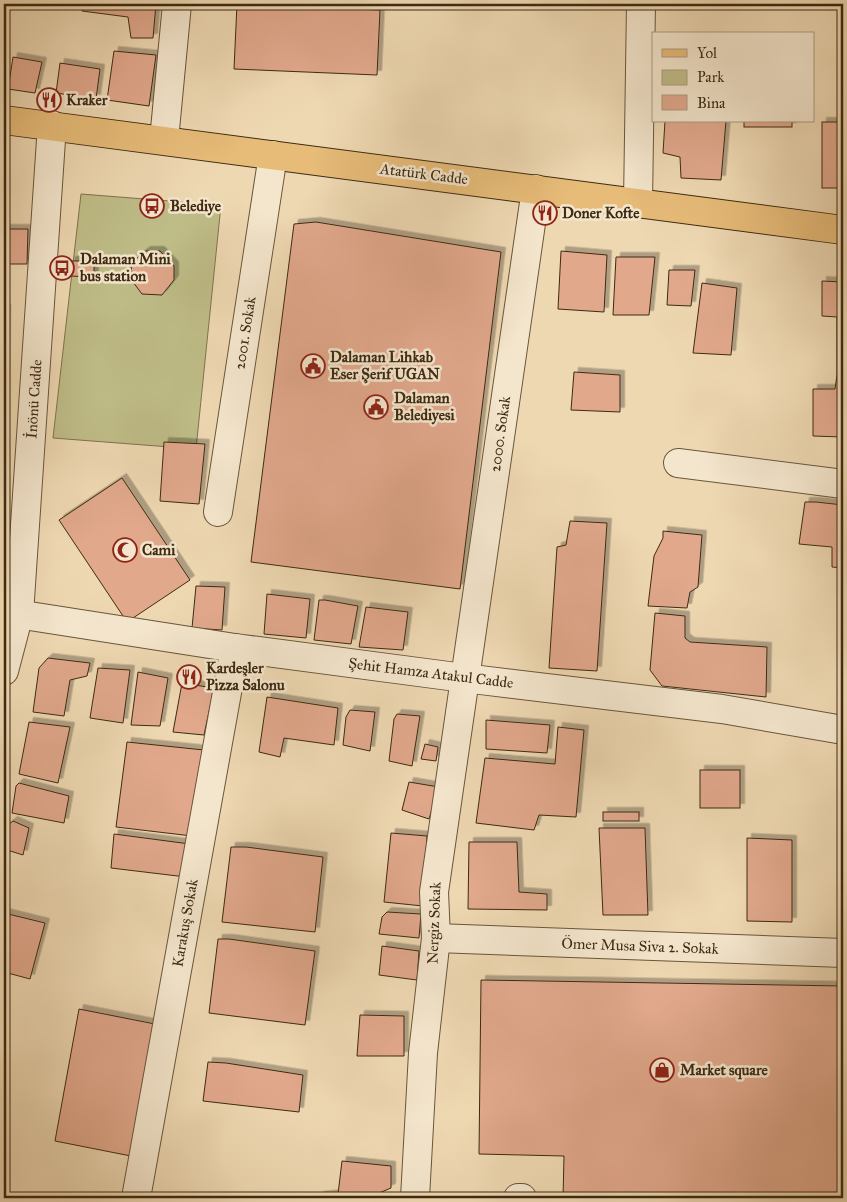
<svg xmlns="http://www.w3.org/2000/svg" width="847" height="1202" font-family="'IM FELL Great Primer',serif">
  <defs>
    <filter id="shadow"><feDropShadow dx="4.5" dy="-4.5" stdDeviation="0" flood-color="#0004"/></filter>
  </defs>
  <rect width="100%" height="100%" fill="#eed8b2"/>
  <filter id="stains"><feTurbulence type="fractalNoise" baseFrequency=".004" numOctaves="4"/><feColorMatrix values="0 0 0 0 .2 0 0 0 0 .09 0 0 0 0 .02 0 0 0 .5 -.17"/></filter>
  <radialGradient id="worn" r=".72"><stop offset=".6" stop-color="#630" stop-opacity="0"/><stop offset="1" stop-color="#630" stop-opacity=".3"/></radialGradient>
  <polygon fill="#bfbd88" stroke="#7e744d" points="81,194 221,205 196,449 53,438"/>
  <g fill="#e1a88c" stroke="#3d2a12" filter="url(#shadow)">
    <polygon points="83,4 156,4 153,38 131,38 128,17 82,11"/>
    <polygon points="237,4 380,10 377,75 234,69"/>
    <polygon points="839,4 843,4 843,32 838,32"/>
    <polygon points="114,51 156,55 149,106 107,100"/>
    <polygon points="13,57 42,62 35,93 8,89"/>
    <polygon points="60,63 100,69 96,99 56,93"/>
    <polygon points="665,121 726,121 721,180 681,178 680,157 663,153"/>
    <rect x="744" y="121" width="48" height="6"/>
    <rect x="822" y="122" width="21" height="66"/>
    <polygon points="316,222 501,252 460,589 251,562 294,224"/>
    <polygon points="4,229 28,229 27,264 4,264"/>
    <polygon points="146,251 160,251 174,266 174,280 162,295 142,294 133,282 131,266 138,257"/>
    <polygon points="561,251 607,255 604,312 558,309"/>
    <polygon points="616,257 655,257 649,315 613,315"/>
    <polygon points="71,261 94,261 94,277 70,276"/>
    <polygon points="669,270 695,270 691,306 667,305"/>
    <polygon points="822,281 843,282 843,437 813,436 813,389 835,389 837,375 837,317 822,316"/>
    <polygon points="702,283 737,288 731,355 693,353"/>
    <polygon points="4,309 6,309 4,466"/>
    <polygon points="574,372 620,375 620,412 571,410"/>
    <polygon points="164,442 205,444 199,504 160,501"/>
    <polygon points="122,478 190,580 127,622 59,520"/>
    <polygon points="805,502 816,502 843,505 843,568 832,567 832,547 799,544"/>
    <polygon points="570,521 607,523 597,671 549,668 557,547 566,545"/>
    <polygon points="663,531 702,535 698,587 690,592 687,608 648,606 654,556 663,538"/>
    <polygon points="196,586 225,587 222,630 192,628"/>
    <polygon points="267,594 310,599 306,638 264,634"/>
    <polygon points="319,600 325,600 358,606 351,644 314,640"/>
    <polygon points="366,607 408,612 403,650 359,647"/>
    <polygon points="655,613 685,616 685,638 690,642 767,647 766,697 662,686 650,670"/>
    <polygon points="48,658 90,663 87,676 70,680 64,716 33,712 39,668"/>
    <polygon points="98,668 130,670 123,723 90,718"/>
    <polygon points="138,672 168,678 160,726 131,725"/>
    <polygon points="182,683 214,688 204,735 173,732"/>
    <polygon points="267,697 338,708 334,745 284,738 280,757 259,752"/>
    <polygon points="350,710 375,712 370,751 343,745 346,717"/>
    <polygon points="397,714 420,716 412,766 389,761 394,719"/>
    <polygon points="486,720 550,725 547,753 486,749"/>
    <polygon points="29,722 70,727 58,783 19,774"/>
    <polygon points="558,727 584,730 576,817 539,815 534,830 476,823 485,758 555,764"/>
    <polygon points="127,742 204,750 192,836 116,827"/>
    <polygon points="425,744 438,747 436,761 421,759"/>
    <rect x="700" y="770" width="40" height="38"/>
    <polygon points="409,782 439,787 429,819 402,810"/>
    <polygon points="19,783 69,796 64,823 12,813 16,786"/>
    <rect x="603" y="812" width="36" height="9"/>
    <polygon points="13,821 29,828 23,855 4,849 8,825"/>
    <polygon points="599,828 645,828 648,915 603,915"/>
    <polygon points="391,833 427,836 423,906 384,902"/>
    <polygon points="114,834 190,844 186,877 111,868"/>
    <polygon points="747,838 792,840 792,922 747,921"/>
    <polygon points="469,842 517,842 519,892 547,894 547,910 468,909"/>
    <polygon points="231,847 246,847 323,857 315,932 222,922"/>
    <polygon points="387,912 421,914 419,938 379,934 382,917"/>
    <polygon points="4,913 45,923 30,979 4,972"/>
    <polygon points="218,939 229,939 315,951 305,1025 209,1013"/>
    <polygon points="382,946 419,951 417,980 379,975"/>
    <polygon points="481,980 843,986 843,1198 563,1198 564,1156 479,1154"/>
    <polygon points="79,1009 160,1025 136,1157 55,1141"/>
    <polygon points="360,1015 404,1016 404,1056 357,1056"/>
    <polygon points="208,1062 226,1063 303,1075 299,1112 203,1101"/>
    <polygon points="342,1161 391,1166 391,1188 367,1198 319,1198 319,1196 338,1194"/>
  </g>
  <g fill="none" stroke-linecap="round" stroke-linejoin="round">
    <g stroke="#69563a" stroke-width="30">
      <g id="minor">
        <polyline points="164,140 177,4"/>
        <polyline points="638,202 641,4"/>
        <polyline points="678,463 843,484"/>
        <polyline points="218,512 273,155"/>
        <polyline points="4,612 235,648 464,678 722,709 843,730"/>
        <polyline points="4,671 19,614 52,125"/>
        <polyline points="436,938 843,953"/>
        <polyline points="136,1198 235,648"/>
        <polyline points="415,1198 423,1053 436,938 434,892 536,189"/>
        <polyline points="518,1198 522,1198"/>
      </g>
    </g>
    <g stroke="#3d2a12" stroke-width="30">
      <polyline id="major" points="4,120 843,230"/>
    </g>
    <use href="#minor" stroke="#f4e6cd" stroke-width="28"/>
    <use href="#major" stroke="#e7bc79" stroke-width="28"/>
  </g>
  <defs>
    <g id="restaurant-ring" transform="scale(1.25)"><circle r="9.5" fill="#f4e6cd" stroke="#8f2418" stroke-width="1.5"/><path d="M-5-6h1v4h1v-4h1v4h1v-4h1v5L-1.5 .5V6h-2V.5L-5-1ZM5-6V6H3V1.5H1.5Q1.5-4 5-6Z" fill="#8f2418"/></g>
    <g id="bus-ring" transform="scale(1.25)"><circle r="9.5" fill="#f4e6cd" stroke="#8f2418" stroke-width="1.5"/><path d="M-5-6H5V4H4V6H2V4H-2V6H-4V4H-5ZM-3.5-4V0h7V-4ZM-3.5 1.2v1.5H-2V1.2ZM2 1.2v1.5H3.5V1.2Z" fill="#8f2418"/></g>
    <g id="civic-ring" transform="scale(1.25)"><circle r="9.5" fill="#f4e6cd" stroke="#8f2418" stroke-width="1.5"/><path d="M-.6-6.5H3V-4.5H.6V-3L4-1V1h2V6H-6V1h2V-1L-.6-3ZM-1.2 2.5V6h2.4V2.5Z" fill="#8f2418"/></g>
    <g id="mosque-ring" transform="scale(1.25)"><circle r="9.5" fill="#f4e6cd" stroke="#8f2418" stroke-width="1.5"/><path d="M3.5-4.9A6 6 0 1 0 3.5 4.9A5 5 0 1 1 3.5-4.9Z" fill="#8f2418"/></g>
    <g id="shop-ring" transform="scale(1.25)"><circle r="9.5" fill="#f4e6cd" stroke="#8f2418" stroke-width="1.5"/><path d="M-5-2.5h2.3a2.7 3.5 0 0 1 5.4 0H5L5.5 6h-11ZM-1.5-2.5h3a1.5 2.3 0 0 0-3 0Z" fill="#8f2418"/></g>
  </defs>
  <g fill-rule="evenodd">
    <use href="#restaurant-ring" x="49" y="100"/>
    <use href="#bus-ring" x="152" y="206"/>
    <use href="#restaurant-ring" x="545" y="213"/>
    <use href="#bus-ring" x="62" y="268"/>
    <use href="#civic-ring" x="313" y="366"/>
    <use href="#civic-ring" x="376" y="407"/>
    <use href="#mosque-ring" x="125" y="550"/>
    <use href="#restaurant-ring" x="189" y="677"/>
    <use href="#shop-ring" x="662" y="1070"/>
  </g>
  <g text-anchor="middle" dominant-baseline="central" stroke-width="5" stroke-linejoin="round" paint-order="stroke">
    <g font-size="15" font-weight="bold" fill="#3d2a12" stroke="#f4e6cd" text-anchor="start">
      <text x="66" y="100">Kraker</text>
      <text x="170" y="206">Belediye</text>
      <text x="562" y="213">Doner Kofte</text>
      <text x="80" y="259">Dalaman Mini<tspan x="80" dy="17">bus station</tspan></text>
      <text x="330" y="357">Dalaman Lihkab<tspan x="330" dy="17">Eser Şerif UGAN</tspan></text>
      <text x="394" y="398">Dalaman<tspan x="394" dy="17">Belediyesi</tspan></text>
      <text x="142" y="550">Cami</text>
      <text x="206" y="668">Kardeşler<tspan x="206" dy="17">Pizza Salonu</tspan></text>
      <text x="680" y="1070">Market square</text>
    </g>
    <g font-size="15" fill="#3d2a12" stroke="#f4e6cd">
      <text transform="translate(424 174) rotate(7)">Atatürk Cadde</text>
      <text transform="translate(245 333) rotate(-81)">2001. Sokak</text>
      <text transform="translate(34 399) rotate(-86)">İnönü Cadde</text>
      <text transform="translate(500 434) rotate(-82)">2000. Sokak</text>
      <text transform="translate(431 673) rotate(7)">Şehit Hamza Atakul Cadde</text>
      <text transform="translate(185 923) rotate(-80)">Karakuş Sokak</text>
      <text transform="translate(434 923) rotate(-88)">Nergiz Sokak</text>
      <text transform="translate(640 946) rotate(2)">Ömer Musa Siva 2. Sokak</text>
    </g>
  </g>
  <rect width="847" height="1202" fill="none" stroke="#eed8b2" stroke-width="20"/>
  <rect x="5" y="5" width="837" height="1192" fill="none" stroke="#3d2a12" stroke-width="2.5"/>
  <rect x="10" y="10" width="827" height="1182" fill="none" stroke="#3d2a12"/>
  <rect x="652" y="32" width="162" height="90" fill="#f4e6cd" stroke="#ab9b82"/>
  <rect x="662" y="49" width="25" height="8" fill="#e7bc79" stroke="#ab9b82"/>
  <text x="697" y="58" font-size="15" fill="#3d2a12">Yol</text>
  <rect x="662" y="70" width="25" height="15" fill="#bfbd88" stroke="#ab9b82"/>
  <text x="697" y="82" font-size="15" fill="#3d2a12">Park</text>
  <rect x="662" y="95" width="25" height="15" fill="#e1a88c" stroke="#ab9b82"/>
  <text x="697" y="108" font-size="15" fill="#3d2a12">Bina</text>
  <rect width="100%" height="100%" filter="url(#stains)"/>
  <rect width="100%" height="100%" fill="url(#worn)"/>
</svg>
